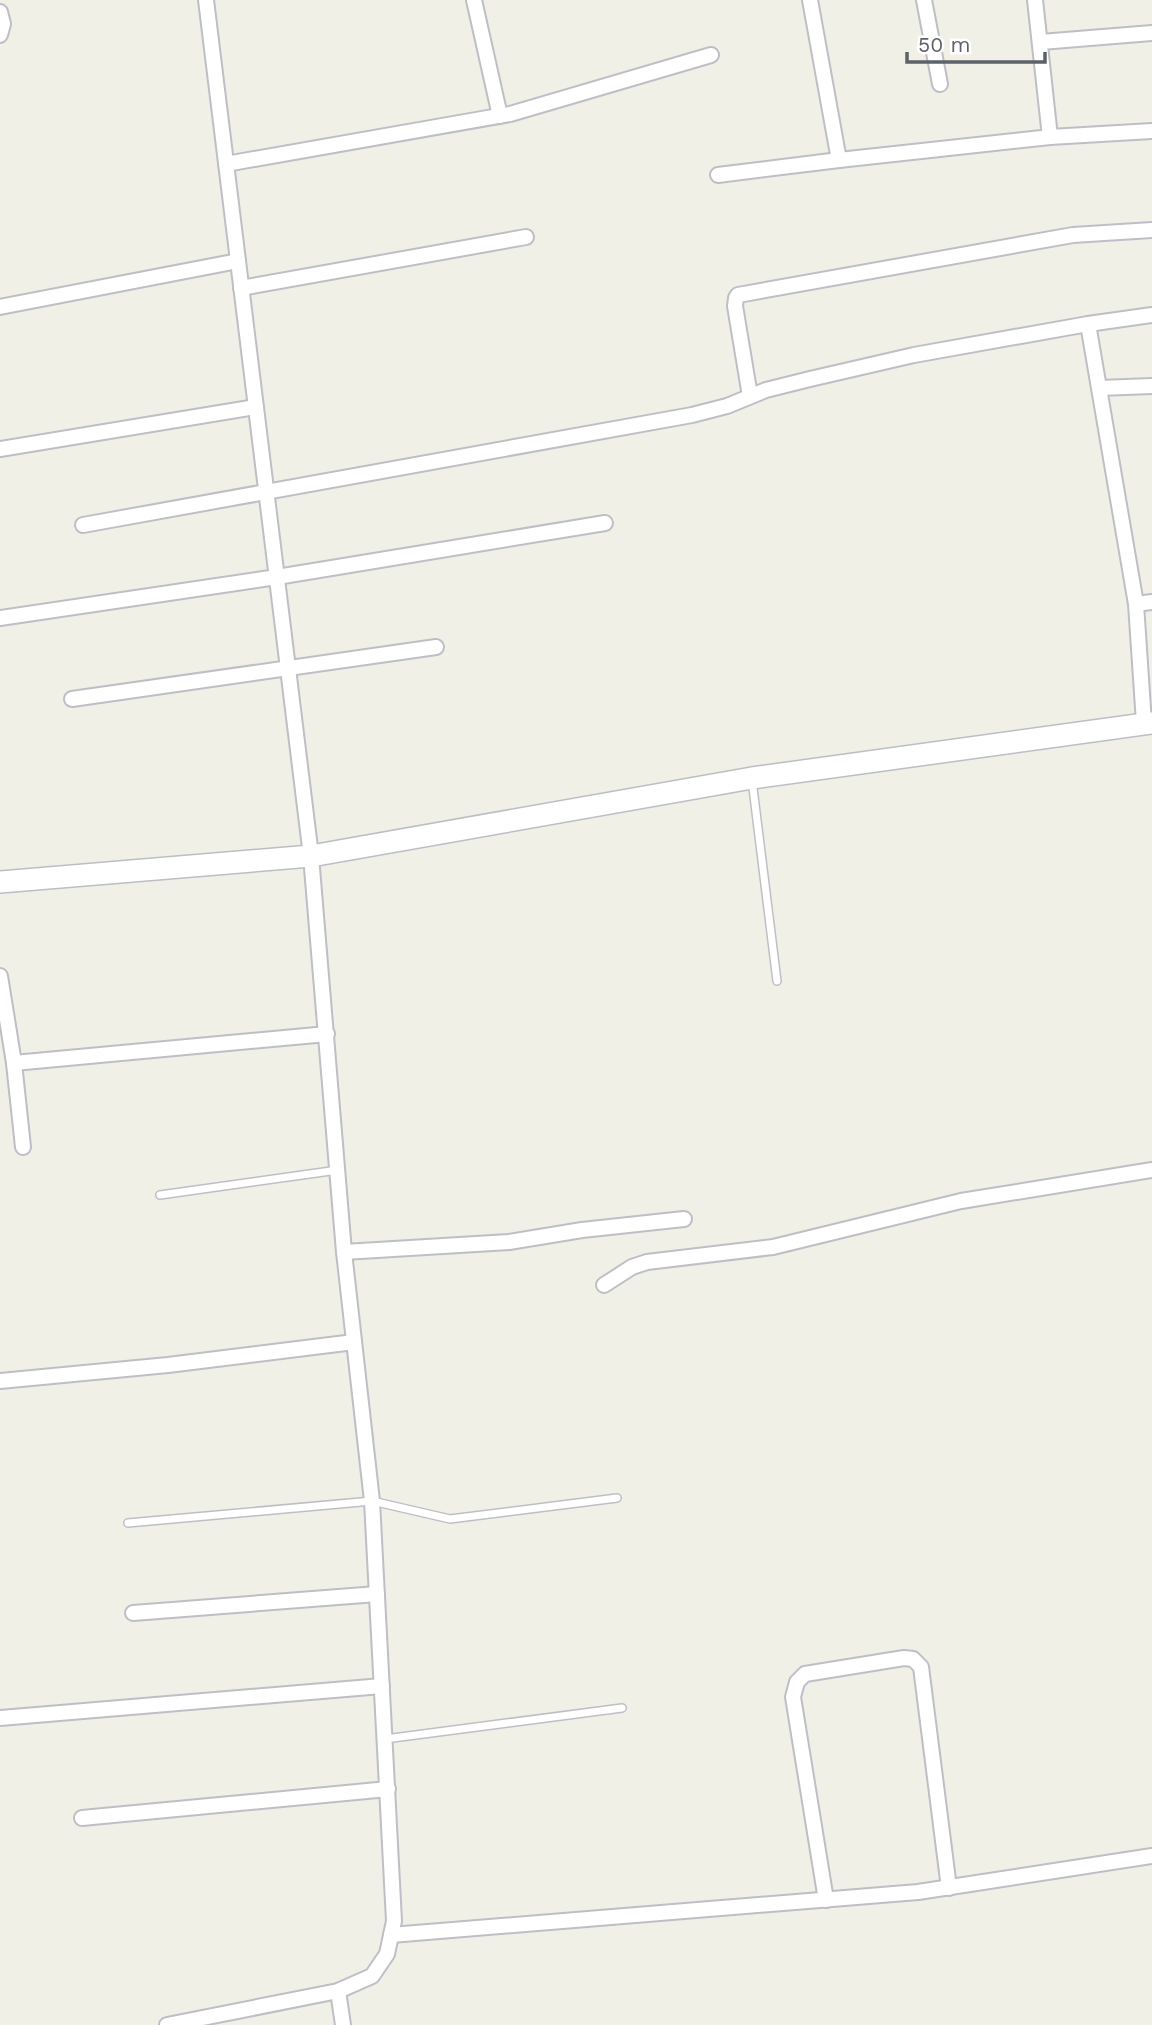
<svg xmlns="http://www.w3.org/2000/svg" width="1152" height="2025" font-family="'Work Sans',sans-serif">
  <rect width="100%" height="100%" fill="#f1f0e6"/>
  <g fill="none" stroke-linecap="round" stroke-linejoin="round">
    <g stroke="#bebfc6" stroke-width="10">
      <g id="service">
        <polyline points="752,780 777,981"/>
        <polyline points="160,1195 338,1170"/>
        <polyline points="128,1523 372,1501 450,1519 617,1498"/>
        <polyline points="385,1739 622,1708"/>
      </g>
    </g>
    <g stroke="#bebfc6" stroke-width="18">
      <g id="minor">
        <polyline points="474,0 500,116"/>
        <polyline points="810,0 839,160 1050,137 1035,0"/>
        <polyline points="924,0 940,84"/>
        <polyline points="0,12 3,24 0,35"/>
        <polyline points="1041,42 1152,33"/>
        <polyline points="1050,137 1152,131"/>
        <polyline points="226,164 510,114 711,55"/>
        <polyline points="718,175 839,160"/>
        <polyline points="241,288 526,237"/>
        <polyline points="0,307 238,261"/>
        <polyline points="1088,324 1152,315"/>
        <polyline points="1099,388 1152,386"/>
        <polyline points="750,396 735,306 736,298 738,295 1073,235 1152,230"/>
        <polyline points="0,449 256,407"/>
        <polyline points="83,525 692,415 727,406 766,390 810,379 914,355 1088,324 1136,604 1144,723"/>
        <polyline points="1136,604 1152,602"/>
        <polyline points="0,618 277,577 605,523"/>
        <polyline points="72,699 436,647"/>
        <polyline points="0,976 14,1063 23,1147"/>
        <polyline points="14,1063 327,1034"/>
        <polyline points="344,1252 509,1242 582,1230 684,1219"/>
        <polyline points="604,1285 632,1267 647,1262 773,1247 961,1201 1152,1170"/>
        <polyline points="0,1381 168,1365 354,1342"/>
        <polyline points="133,1613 377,1594"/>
        <polyline points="0,1718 382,1686"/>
        <polyline points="82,1818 388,1789"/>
        <polyline points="826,1900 793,1697 797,1682 805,1674 904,1658 913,1659 921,1667 949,1888"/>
        <polyline points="391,1935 918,1892 1152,1856"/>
        <polyline points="338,1991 343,2025"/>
        <polyline points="167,2025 338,1991 372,1976 387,1954 394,1921 372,1501 344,1252 311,856 206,0"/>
      </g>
    </g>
    <g stroke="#bbbec5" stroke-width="24">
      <polyline id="secondary" points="0,882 311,856 752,778 1152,723"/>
    </g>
    <use href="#service" stroke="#fff" stroke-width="7"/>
    <use href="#minor" stroke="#fff" stroke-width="14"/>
    <use href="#secondary" stroke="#fff" stroke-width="21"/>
  </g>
  <path d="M907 52v10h138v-10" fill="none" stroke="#5d6168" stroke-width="3.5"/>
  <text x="918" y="52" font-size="21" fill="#5d6168" stroke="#ffffff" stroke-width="5" paint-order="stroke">50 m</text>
</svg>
